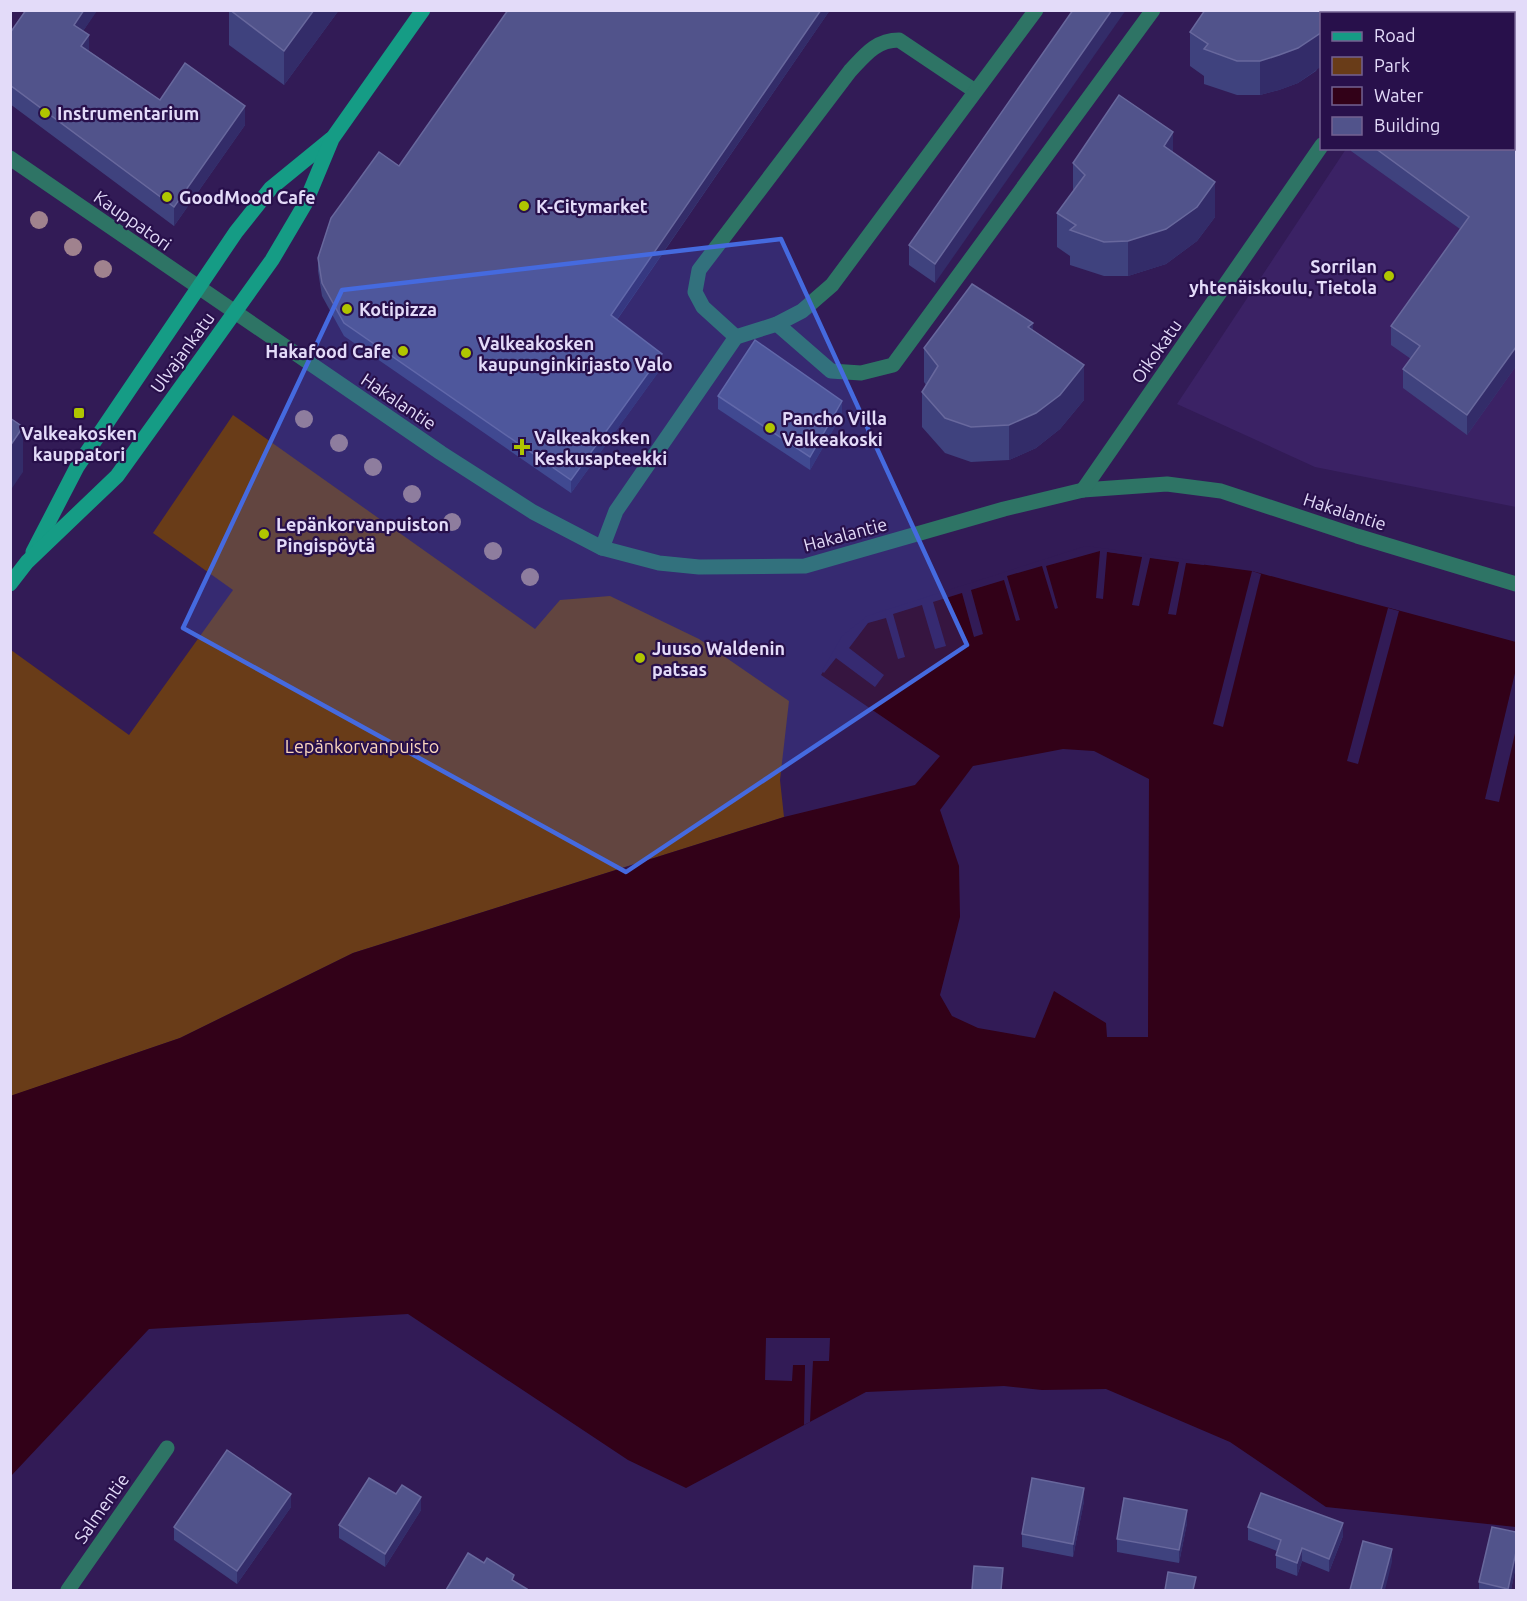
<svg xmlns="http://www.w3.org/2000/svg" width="1527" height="1601" font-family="Ubuntu,sans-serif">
  <rect width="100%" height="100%" fill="#321b56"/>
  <polygon fill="#3b2265" points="1437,10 1516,11 1516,507 1315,467 1177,404 1346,149 1514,148 1514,14 1435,13"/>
  <polygon fill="#693c18" points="233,415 535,629 560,600 610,596 699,639 789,701 780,780 784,817 353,953 180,1038 11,1096 11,650 129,735 233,590 153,533"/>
  <path fill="#320118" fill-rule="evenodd" d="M1086,549L1252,571L1516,642V1527L1326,1507L1230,1442L1106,1389L1042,1390L1004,1386L866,1392L686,1488L628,1460L408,1314L149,1329L11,1476L10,1096L180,1038L353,953L784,817L915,785L940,756L821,675L844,638L868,619ZM1063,749L1094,751L1149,779L1148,1037H1107L1106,1023L1054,991L1035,1038L978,1028L952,1016L940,995L960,917L959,866L940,810L973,766Z"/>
  <g fill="#321b56">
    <polygon points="1086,546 1205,562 1204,565 1186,563 1176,615 1168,614 1179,562 1150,558 1139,606 1132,605 1142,557 1107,552 1103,599 1096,598 1100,551 1046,566 1058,608 1055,609 1042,566 1007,576 1020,620 1016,621 1004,580 971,590 983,634 974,637 962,593 933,602 946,646 935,649 922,605 893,614 905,657 898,659 886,618 868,623 849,648 884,675 875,687 836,658 824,673 822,671 842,636 867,616"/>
    <polygon points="1252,571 1261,574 1223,727 1213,724"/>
    <polygon points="1388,608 1399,611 1358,764 1347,761"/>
    <polygon points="1516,669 1516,729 1499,802 1485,799"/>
    <polygon points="766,1338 830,1338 829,1361 813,1361 810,1422 804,1425 805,1365 793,1365 792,1381 765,1380"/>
  </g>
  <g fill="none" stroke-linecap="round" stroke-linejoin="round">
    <g stroke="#2e7465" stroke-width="15">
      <polyline points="777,324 831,371 861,373 893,365 1153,10"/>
      <path d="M736,337L703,307L695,292L699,270L850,71C865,55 876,40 899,40L975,91"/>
      <polyline points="602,548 616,511 736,337 777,324 802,311 832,285 1036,10"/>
    </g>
    <g stroke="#2e7465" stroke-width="15">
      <polyline points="1399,10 1404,14"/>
      <polyline points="10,158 441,453 533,512 602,548 659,563 699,567 805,566 1004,509 1083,490 1167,484 1221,491 1357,536 1516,584"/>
      <polyline points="1083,490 1322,145"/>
      <polyline points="68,1590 167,1448"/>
    </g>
    <g stroke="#159c85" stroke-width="15">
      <polyline points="33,552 77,467 236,232 271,188 331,139"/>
      <polyline points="10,584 27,562 117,476 199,362 272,260 305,204 332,139 423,10"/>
    </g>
  </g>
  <g fill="#a0828e">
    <circle cx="39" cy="220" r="9"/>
    <circle cx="73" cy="247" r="9"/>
    <circle cx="103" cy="269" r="9"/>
    <circle cx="304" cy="419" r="9"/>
    <circle cx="339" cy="443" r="9"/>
    <circle cx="373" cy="467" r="9"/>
    <circle cx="412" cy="494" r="9"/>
    <circle cx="452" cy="522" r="9"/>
    <circle cx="493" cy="551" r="9"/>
    <circle cx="530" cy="577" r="9"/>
  </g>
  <g fill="#3f427e">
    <polygon points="97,10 83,31 89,51 160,100 245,125 174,226 10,104 10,33"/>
    <polygon points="229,10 339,10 284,85 229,45"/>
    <polygon points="508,10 830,10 617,320 662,367 571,493 344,336 322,296 318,271 318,258 399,166"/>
    <polygon points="1073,10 935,283 909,265 909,245"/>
    <polygon points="1203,10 1347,10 1347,14 1316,71 1298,83 1279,90 1260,95 1237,95 1204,84 1204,76 1190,66 1190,32 1203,14"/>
    <polygon points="1516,125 1516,366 1467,435 1403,388 1403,369 1411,359 1391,345 1391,326 1460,229 1351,151 1351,148 1514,148"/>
    <polygon points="1173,152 1215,217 1197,241 1166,264 1128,276 1104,276 1070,265 1070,256 1057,247 1057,213 1073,192 1073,163"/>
    <polygon points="1033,330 1084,400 1060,429 1036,448 1009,460 971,462 945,453 922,427 922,392 926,385 924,382 924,348"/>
    <polygon points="718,396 842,414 810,470 718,409"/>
    <polygon points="1084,1501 1073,1557 1022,1547 1022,1534"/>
    <polygon points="291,1507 237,1584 174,1540 174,1527"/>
    <polygon points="421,1510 385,1567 339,1538 339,1525"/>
    <polygon points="1187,1523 1179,1563 1117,1552 1117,1539"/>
    <polygon points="1248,1527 1343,1536 1329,1572 1302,1561 1297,1576 1276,1568 1276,1555 1277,1551 1248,1540"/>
    <polygon points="1516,1565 1511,1590 1479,1590 1479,1582"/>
  </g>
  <g fill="#332c69">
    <polygon points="84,10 97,11 74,44 74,25"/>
    <polygon points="314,10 339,10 284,85 284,51"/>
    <polygon points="821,10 830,10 611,328 611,315"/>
    <polygon points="1112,10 1126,10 935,283 935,264"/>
    <polygon points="1340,10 1347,10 1347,14 1338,14"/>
    <polygon points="1322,32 1322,66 1298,83 1279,90 1260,95 1260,61"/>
    <polygon points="89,35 89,54 81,46"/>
    <polygon points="245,106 245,125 174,226 174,207"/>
    <polygon points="1173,132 1173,166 1164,146"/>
    <polygon points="1215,182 1215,217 1197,241 1166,264 1128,276 1128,241"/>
    <polygon points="1033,323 1033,357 1028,327"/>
    <polygon points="1516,347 1516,366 1467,435 1467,415"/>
    <polygon points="662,354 662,367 571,493 571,480"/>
    <polygon points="1084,365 1084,400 1060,429 1036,448 1009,460 1009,425"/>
    <polygon points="842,401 842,414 810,470 810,457"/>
    <polygon points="23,427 23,472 10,491 10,446"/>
    <polygon points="1084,1488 1084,1501 1073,1557 1073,1544"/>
    <polygon points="291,1494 291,1507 237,1584 237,1571"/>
    <polygon points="421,1497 421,1510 385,1567 385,1554"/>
    <polygon points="1187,1510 1187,1523 1179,1563 1179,1550"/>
    <polygon points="1343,1523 1343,1536 1329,1572 1329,1559"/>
    <polygon points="1302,1548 1302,1561 1297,1576 1297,1563"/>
    <polygon points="1392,1549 1392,1562 1385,1590 1381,1590"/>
    <polygon points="1516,1552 1516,1565 1511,1590 1508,1590"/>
  </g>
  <g fill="#51538b" stroke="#68689d" stroke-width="1.5">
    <polygon points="26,10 84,10 74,25 89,35 81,46 160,100 185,63 245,106 174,207 10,85 10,33"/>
    <polygon points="230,10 314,10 284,51"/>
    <polygon points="508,10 821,10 611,315 662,354 571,480 344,323 322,283 318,258 331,218 379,152 399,166"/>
    <polygon points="1073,10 1112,10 935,264 909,245"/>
    <polygon points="1205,10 1340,10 1338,14 1322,14 1322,32 1298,48 1279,55 1260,61 1237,61 1204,49 1208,44 1190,32"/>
    <polygon points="1119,95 1173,132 1164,146 1215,182 1197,207 1166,229 1128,241 1104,242 1070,230 1076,225 1057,213 1085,175 1073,163"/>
    <polygon points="1514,123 1516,125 1516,347 1467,415 1403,369 1420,346 1391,326 1469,217 1375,148 1514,148"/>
    <polygon points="972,284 1033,323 1028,327 1084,365 1060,395 1036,413 1009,425 971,427 945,418 922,392 938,366 924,348"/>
    <polygon points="755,340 842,401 810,457 718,396"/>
    <polygon points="10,418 23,427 10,446"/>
    <polygon points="227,1450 291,1494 237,1571 174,1527"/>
    <polygon points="369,1478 396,1494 402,1485 421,1497 385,1554 339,1525"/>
    <polygon points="1032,1478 1084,1488 1073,1544 1022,1534"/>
    <polygon points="1261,1493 1343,1523 1329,1559 1302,1548 1297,1563 1276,1555 1281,1540 1248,1527"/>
    <polygon points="1124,1498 1187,1510 1179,1550 1117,1539"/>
    <polygon points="1492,1527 1516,1532 1516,1552 1508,1589 1479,1582"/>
    <polygon points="1363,1541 1392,1549 1381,1590 1350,1590"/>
    <polygon points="468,1553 484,1563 487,1558 514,1575 512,1580 527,1589 526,1590 446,1590"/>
    <polygon points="974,1566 1003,1568 1001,1590 972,1590"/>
    <polygon points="1168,1572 1196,1577 1193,1590 1165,1590"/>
  </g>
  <path fill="#456adf" fill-opacity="0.2" stroke="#456adf" stroke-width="4.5" stroke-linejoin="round" d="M781,239L967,645L626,872L183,628L342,290Z"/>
  <g fill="#b0c500" stroke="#28104b" stroke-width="2">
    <circle cx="45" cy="113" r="6"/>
    <circle cx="167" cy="197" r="6"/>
    <circle cx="524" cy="206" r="6"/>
    <circle cx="1389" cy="276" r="6"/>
    <circle cx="347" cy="309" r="6"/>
    <circle cx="403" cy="351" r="6"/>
    <circle cx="466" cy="353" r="6"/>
    <rect x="73" y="407" width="12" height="12" rx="3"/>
    <circle cx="770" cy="428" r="6"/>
    <path d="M519 438h6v6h6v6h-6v6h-6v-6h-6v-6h6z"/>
    <circle cx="264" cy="534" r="6"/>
    <circle cx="640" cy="658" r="6"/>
  </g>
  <g text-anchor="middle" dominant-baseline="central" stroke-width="4.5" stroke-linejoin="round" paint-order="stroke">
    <g font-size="18" font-weight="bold" fill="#e3dbf9" stroke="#28104b" text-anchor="start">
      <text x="57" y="113">Instrumentarium</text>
      <text x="179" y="197">GoodMood Cafe</text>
      <text x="536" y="206">K-Citymarket</text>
      <text x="1377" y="266" text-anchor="end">Sorrilan<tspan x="1377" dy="21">yhtenäiskoulu, Tietola</tspan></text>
      <text x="359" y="309">Kotipizza</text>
      <text x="478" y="343">Valkeakosken<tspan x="478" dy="21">kaupunginkirjasto Valo</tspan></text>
      <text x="391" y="351" text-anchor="end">Hakafood Cafe</text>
      <text x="782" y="418">Pancho Villa<tspan x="782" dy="21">Valkeakoski</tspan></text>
      <text x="79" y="433" text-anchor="middle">Valkeakosken<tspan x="79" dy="21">kauppatori</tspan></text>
      <text x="534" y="437">Valkeakosken<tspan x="534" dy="21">Keskusapteekki</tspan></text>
      <text x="276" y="524">Lepänkorvanpuiston<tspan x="276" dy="21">Pingispöytä</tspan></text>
      <text x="652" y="648">Juuso Waldenin<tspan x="652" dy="21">patsas</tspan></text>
    </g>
    <g font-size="18" fill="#e3dbf9" stroke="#28104b">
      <text transform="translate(133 220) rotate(35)">Kauppatori</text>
      <text transform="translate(1156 351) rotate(-55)">Oikokatu</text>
      <text transform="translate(182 352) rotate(-54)">Ulvajankatu</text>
      <text transform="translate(399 401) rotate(34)">Hakalantie</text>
      <text transform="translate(1345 511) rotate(18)">Hakalantie</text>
      <text transform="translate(845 534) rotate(-15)">Hakalantie</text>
      <text transform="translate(101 1508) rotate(-55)">Salmentie</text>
    </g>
    <g font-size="18" fill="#fad6bc" stroke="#28104b">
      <text x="362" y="746">Lepänkorvanpuisto</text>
    </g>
  </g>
  <rect width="1527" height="1601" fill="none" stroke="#e3dbf9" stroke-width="24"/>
  <rect x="1320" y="12" width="195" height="138" fill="#28104b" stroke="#736191" stroke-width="1.5"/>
  <rect x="1332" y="32" width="30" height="9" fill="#159c85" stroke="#736191" stroke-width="1.5"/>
  <text x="1374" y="42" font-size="18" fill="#e3dbf9">Road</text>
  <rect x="1332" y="57" width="30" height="18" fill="#693c18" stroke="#736191" stroke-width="1.5"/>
  <text x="1374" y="72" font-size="18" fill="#e3dbf9">Park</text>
  <rect x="1332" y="87" width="30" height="18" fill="#320118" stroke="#736191" stroke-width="1.5"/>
  <text x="1374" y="102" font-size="18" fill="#e3dbf9">Water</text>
  <rect x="1332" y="117" width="30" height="18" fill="#51538b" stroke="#736191" stroke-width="1.5"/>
  <text x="1374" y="132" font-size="18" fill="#e3dbf9">Building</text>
</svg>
